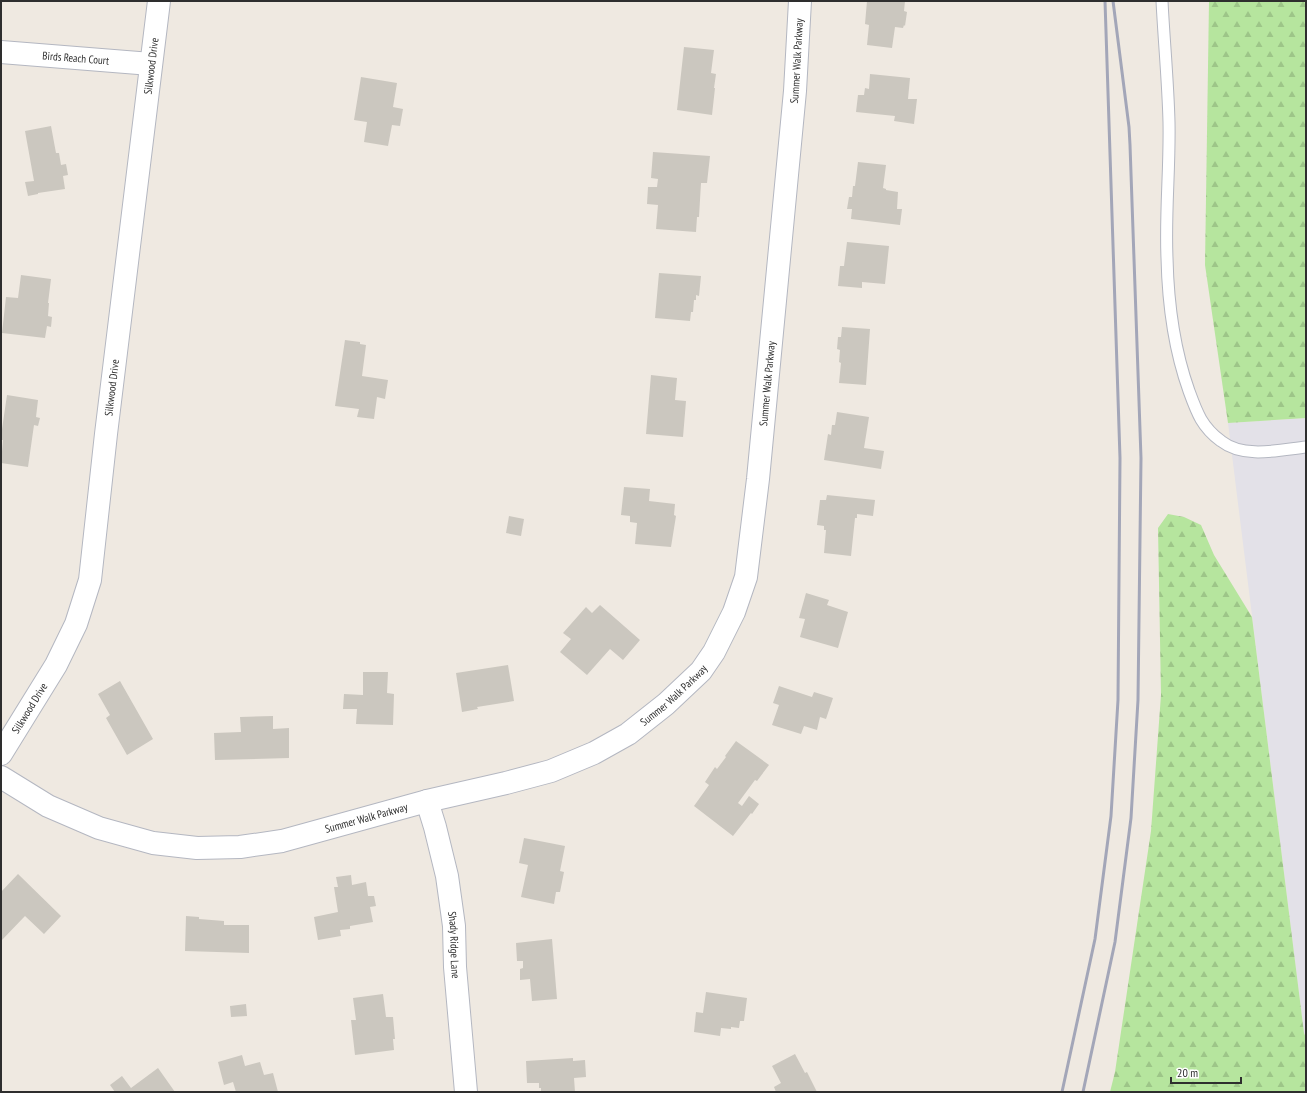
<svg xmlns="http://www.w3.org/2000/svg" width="1307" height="1093" font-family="'PT Sans Narrow',sans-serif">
  <defs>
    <pattern id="forest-firs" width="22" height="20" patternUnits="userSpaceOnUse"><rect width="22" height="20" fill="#b6e59e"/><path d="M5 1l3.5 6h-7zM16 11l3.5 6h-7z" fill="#9dc588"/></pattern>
  </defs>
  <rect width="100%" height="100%" fill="#efe9e1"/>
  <polygon fill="#e3e1e8" points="1306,418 1306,1038 1304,1033 1228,423"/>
  <g fill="url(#forest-firs)">
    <polygon points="1209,1 1306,1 1306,418 1228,423 1205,265"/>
    <polygon points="1168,514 1184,517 1201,525 1214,555 1252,617 1304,1033 1306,1038 1306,1092 1110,1092 1115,1072 1151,831 1161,695 1158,528"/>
  </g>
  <g fill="#cbc7bf">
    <polygon points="867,1 905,1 904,11 907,12 905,26 904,25 903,28 895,27 892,48 867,45 869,25 865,24"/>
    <polygon points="684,47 714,50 711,73 716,74 714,88 715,88 712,115 677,110"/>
    <polygon points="870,74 910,78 908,99 917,99 914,124 894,121 895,116 856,112 858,95 864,95 865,88 869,89"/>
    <polygon points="361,77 397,83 393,107 403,109 400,126 392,125 388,146 364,142 367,122 354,120"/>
    <polygon points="51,126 56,153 59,153 61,165 66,164 68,175 63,176 65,189 38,193 38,194 28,196 25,182 34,181 25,131"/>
    <polygon points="653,152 710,156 707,183 701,183 699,217 697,217 696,232 656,229 658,205 647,204 648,187 657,187 658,179 651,178"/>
    <polygon points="858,162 886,165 883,188 886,189 886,190 898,192 897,209 902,209 900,225 851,219 852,209 847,209 849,197 852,197 853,186 855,186"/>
    <polygon points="847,242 889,246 885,284 862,282 862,288 838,286 840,266 844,266"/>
    <polygon points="659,273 701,276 699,296 696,295 696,300 694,300 693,312 691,312 690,321 655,318"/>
    <polygon points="21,275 51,279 48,303 49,303 48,316 52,317 51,327 47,326 45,338 2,333 6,297 18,298"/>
    <polygon points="842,327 870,329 866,385 839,383 841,363 839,362 840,350 837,349 838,337 841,337"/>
    <polygon points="345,340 360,342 360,344 366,345 362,376 388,380 385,399 377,397 374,419 357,417 359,409 335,406"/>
    <polygon points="651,375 677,378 675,400 686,401 683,437 646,434"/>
    <polygon points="7,395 38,400 36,417 40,418 38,426 34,425 28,467 1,463 3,440 1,440 1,436"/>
    <polygon points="837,412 869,417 864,448 884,451 881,469 824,460 828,434 831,435 832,425 835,425"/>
    <polygon points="624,487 650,489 649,501 675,504 674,515 676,516 671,547 635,544 637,523 630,522 630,516 621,515"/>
    <polygon points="827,495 875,500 873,516 857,514 857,518 855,518 851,556 824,553 826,530 824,530 824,526 817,525 820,500 826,500"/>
    <polygon points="509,516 524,519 521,536 506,533"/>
    <polygon points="806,593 829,600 827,605 848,612 838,648 800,637 805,619 799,618"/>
    <polygon points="600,605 640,640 623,660 610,649 587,675 560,652 571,639 563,633 586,607 592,613"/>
    <polygon points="508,665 514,701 477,707 478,709 462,712 456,673"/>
    <polygon points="363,672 388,672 387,693 394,694 393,725 356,724 357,709 343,709 344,694 363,695"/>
    <polygon points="120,681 153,739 127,755 106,718 110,715 98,694"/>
    <polygon points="779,686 812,697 814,692 833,698 826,719 820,717 817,730 804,726 801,734 772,725 779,705 773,703"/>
    <polygon points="273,716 273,729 289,728 289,758 215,760 214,733 241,732 240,717"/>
    <polygon points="736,741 769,765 757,781 755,780 738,803 742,806 749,796 759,804 752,814 751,813 733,836 694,806 709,785 705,782 715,767 717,769 726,757 725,756"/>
    <polygon points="524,838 565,846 560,871 564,872 560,892 556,892 554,904 521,897 528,865 519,863"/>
    <polygon points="18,874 61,916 44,934 25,916 1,941 1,892"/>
    <polygon points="351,875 352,885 366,882 368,896 374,896 376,906 370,907 373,922 350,926 350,929 340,930 341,936 318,940 314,917 338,912 334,887 338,887 336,877"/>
    <polygon points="186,916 199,917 199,919 224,921 224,925 249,925 249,953 185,951"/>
    <polygon points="552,939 557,999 532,1001 530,979 520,980 520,969 523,968 523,961 517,961 516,943"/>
    <polygon points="706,992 747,998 744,1021 740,1021 739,1028 731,1027 731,1029 721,1028 720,1036 694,1032 696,1012 703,1013"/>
    <polygon points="383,994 386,1017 393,1017 395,1039 393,1039 394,1050 355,1055 351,1020 356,1020 353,998"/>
    <polygon points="246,1004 247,1016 231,1017 230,1006"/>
    <polygon points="795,1054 805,1073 807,1072 817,1092 776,1092 774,1087 781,1083 772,1066"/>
    <polygon points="242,1055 245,1066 260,1062 264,1075 273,1073 278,1092 236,1092 233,1082 224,1085 218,1062"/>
    <polygon points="573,1058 573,1061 585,1060 586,1077 574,1078 575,1092 541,1092 541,1088 539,1088 539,1083 527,1083 526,1061"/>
    <polygon points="158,1068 175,1092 115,1092 110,1085 122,1076 131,1088"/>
  </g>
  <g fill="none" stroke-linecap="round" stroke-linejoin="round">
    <g stroke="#b4b7c1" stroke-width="13">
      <path id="service" d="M1162,1C1164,41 1168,82 1169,122C1170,167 1165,213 1167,258C1168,303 1174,349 1189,391C1197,413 1202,427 1221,441C1244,459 1279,450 1306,447"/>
    </g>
    <g stroke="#b4b7c1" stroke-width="24">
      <g id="minor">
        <path id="s1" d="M1,52L151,64"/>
        <path id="s2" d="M1,754L56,665L76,624L90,580L106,434L159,1"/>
        <path id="s3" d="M1,777L48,806L99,828L153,843L197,848L240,847L282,841L427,801L506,783L551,771L594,753L628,734L666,704L701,671L714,652L734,612L746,577L758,479L795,91L800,1"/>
        <path id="s4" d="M427,801L435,827L447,876L454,926L455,967L466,1092"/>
      </g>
    </g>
    <use href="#service" stroke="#fff" stroke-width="11"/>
    <use href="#minor" stroke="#fff" stroke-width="22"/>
    <g stroke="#a3a6b8" stroke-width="3">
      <polyline points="1062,1092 1095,939 1111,816 1118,700 1120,458 1105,1"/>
      <polyline points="1083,1092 1115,942 1131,818 1138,700 1141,458 1130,145 1129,127 1113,1"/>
    </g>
  </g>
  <g text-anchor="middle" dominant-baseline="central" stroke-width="4" stroke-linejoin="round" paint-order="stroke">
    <g font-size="11" fill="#2e2e2e" stroke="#fff">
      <text stroke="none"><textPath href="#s1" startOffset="75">Birds Reach Court</textPath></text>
      <text stroke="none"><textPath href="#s3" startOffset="1380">Summer Walk Parkway</textPath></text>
      <text stroke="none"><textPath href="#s2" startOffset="714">Silkwood Drive</textPath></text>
      <text stroke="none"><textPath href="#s3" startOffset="1056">Summer Walk Parkway</textPath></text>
      <text stroke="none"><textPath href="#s2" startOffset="390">Silkwood Drive</textPath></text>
      <text stroke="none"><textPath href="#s3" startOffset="720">Summer Walk Parkway</textPath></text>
      <text stroke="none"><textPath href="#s2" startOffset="54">Silkwood Drive</textPath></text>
      <text stroke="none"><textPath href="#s3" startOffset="384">Summer Walk Parkway</textPath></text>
      <text stroke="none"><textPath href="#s4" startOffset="147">Shady Ridge Lane</textPath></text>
    </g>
  </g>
  <rect width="1307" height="1093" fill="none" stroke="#2e2e2e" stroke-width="4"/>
  <path d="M1171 1077v6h70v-6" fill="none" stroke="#2e2e2e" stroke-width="2"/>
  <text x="1177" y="1077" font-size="12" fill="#2e2e2e" stroke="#ffffff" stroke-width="3" paint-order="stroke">20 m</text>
</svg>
